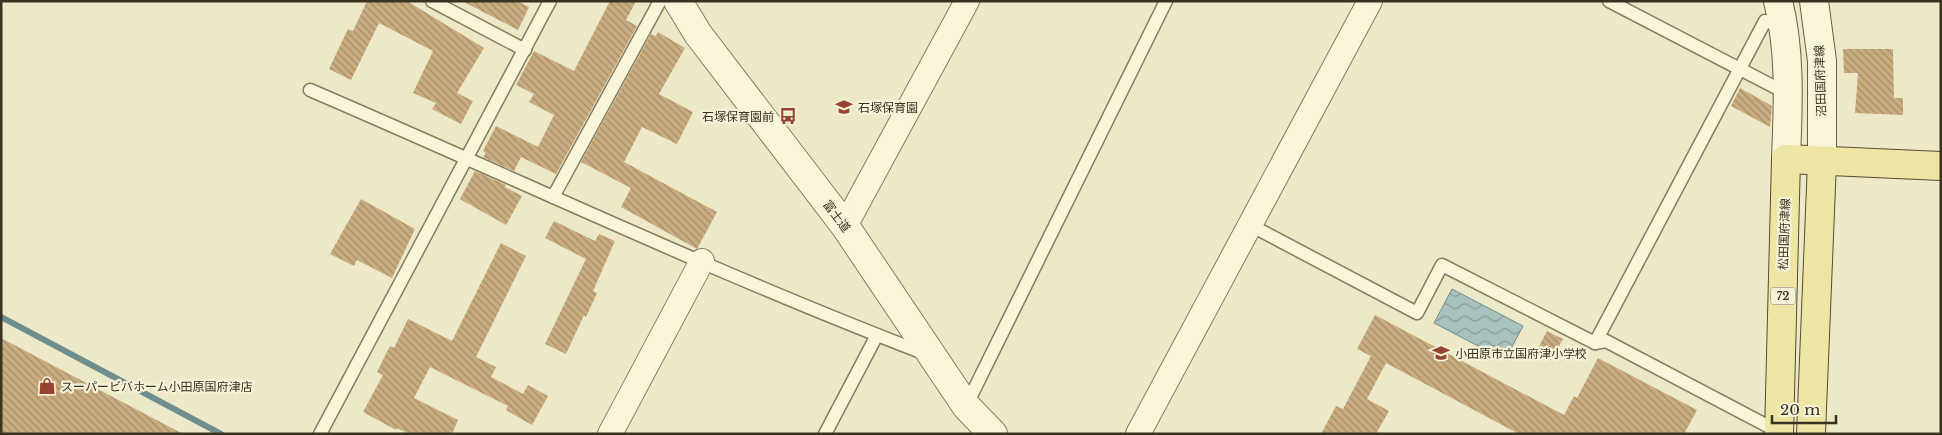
<svg xmlns="http://www.w3.org/2000/svg" width="1942" height="435" font-family="'Libre Baskerville','Noto Sans JP',serif">
  <defs>
    <pattern id="water-waves" width="16" height="10" patternUnits="userSpaceOnUse" patternTransform="scale(1.25)"><rect width="16" height="10" fill="#a9c1bf"/><path d="M0 5q4-4 8 0t8 0" fill="none" stroke="#8b9d9b"/></pattern>
    <pattern id="building-back-hatch" width="6" height="6" patternUnits="userSpaceOnUse" patternTransform="scale(1.25)"><rect width="6" height="6" fill="#c9ad80"/><path d="M-1 5l2 2M0 0l6 6M5-1l2 2" fill="none" stroke="#a48d68"/></pattern>
  </defs>
  <rect width="100%" height="100%" fill="#ede9c8"/>
  <polygon fill="url(#water-waves)" stroke="#6f8f8e" points="1452,289 1523,326 1505,360 1434,323"/>
  <g fill="none" stroke-linecap="round" stroke-linejoin="round">
    <polyline stroke="#6f8f8e" stroke-width="6" points="1,317 221,434"/>
  </g>
  <g fill="url(#building-back-hatch)">
    <polygon points="367,1 407,1 484,48 457,93 473,101 461,124 432,109 436,103 413,93 433,51 379,23 351,80 329,69 348,29 353,31"/>
    <polygon points="462,1 517,1 529,7 518,30"/>
    <polygon points="610,1 636,1 626,20 637,26 556,174 521,157 514,171 483,157 486,153 483,151 496,126 538,147 554,115 529,102 534,94 516,85 534,51 574,71"/>
    <polygon points="658,32 685,48 659,94 693,112 677,144 642,127 624,162 717,212 697,249 621,207 631,188 581,162 651,34 656,36"/>
    <polygon points="1843,49 1893,49 1894,98 1903,98 1903,115 1855,113 1858,73 1844,73"/>
    <polygon points="1740,88 1772,106 1770,127 1731,106"/>
    <polygon points="475,171 506,185 505,187 522,196 506,225 460,199"/>
    <polygon points="361,199 415,229 392,278 357,260 354,266 330,254"/>
    <polygon points="554,221 595,241 599,234 615,241 593,291 597,293 586,317 584,315 566,354 545,344 586,259 545,238"/>
    <polygon points="501,243 526,256 476,357 496,367 491,377 523,394 528,385 548,396 532,425 506,410 508,406 430,367 414,398 458,420 452,434 410,434 397,428 396,430 363,412 383,375 377,372 390,346 394,348 408,319 452,341"/>
    <polygon points="1375,315 1564,415 1574,396 1577,398 1598,358 1697,410 1684,434 1519,434 1386,363 1367,399 1389,411 1376,434 1321,434 1336,406 1343,409 1371,356 1357,349"/>
    <polygon points="1547,331 1563,339 1551,360 1536,352"/>
    <polygon points="1,338 183,434 1,434"/>
  </g>
  <g fill="none" stroke-linecap="round" stroke-linejoin="round">
    <g stroke="#887d5e" stroke-width="15">
      <g id="service">
        <polyline points="432,1 525,50"/>
        <polyline points="1609,1 1788,94"/>
        <path d="M310,90C515,178 717,274 926,354"/>
        <polyline points="553,197 660,1"/>
        <polyline points="1250,225 1417,313 1442,265 1595,343 1606,341 1779,432"/>
        <polyline points="1595,343 1765,21 1785,27"/>
        <polyline points="966,406 1166,1"/>
        <polyline points="320,434 550,1"/>
        <polyline points="825,434 877,335"/>
      </g>
    </g>
    <g stroke="#887d5e" stroke-width="26">
      <g id="minor">
        <polyline points="845,226 967,1"/>
        <polyline points="610,434 702,261"/>
        <polyline points="1138,434 1370,1"/>
      </g>
    </g>
    <g stroke="#887d5e" stroke-width="30">
      <polyline id="tertiary" points="678,1 698,34 845,226 966,406 993,434"/>
    </g>
    <g stroke="#6a5e41" stroke-width="30">
      <g id="secondary">
        <path d="M1778,1C1791,52 1788,107 1786,159"/>
        <polyline points="1814,1 1822,61 1822,162"/>
      </g>
    </g>
    <g stroke="#564a31" stroke-width="30">
      <g id="primary">
        <polyline points="1779,434 1786,159 1941,166"/>
        <polyline points="1811,434 1822,162"/>
      </g>
    </g>
    <use href="#service" stroke="#f8f5db" stroke-width="12"/>
    <use href="#minor" stroke="#f8f5db" stroke-width="24"/>
    <use href="#tertiary" stroke="#f8f5db" stroke-width="28"/>
    <use href="#secondary" stroke="#f8f5db" stroke-width="28"/>
    <use href="#primary" stroke="#ede5a2" stroke-width="28"/>
  </g>
  <defs>
    <g id="school-bare" transform="scale(1.35)"><path d="M0-5L7-2L0 1L-7-2ZM-4 1L0 2.5L4 1V4Q0 6-4 4Z" fill="#954430" stroke="#f4f2d7" stroke-width="2.5" paint-order="stroke"/></g>
    <g id="bus-bare" transform="scale(1.35)"><path d="M-5-6H5V4H4V6H2V4H-2V6H-4V4H-5ZM-3.5-4V0h7V-4ZM-3.5 1.2v1.5H-2V1.2ZM2 1.2v1.5H3.5V1.2Z" fill="#954430" stroke="#f4f2d7" stroke-width="2.5" paint-order="stroke"/></g>
    <g id="shop-bare" transform="scale(1.35)"><path d="M-5-2.5h2.3a2.7 3.5 0 0 1 5.4 0H5L5.5 6h-11ZM-1.5-2.5h3a1.5 2.3 0 0 0-3 0Z" fill="#954430" stroke="#f4f2d7" stroke-width="2.5" paint-order="stroke"/></g>
  </defs>
  <g fill-rule="evenodd">
    <use href="#school-bare" x="844" y="107"/>
    <use href="#bus-bare" x="788" y="116"/>
    <use href="#school-bare" x="1441" y="353"/>
    <use href="#shop-bare" x="47" y="386"/>
  </g>
  <g text-anchor="middle" dominant-baseline="central" stroke-width="4.5" stroke-linejoin="round" paint-order="stroke">
    <rect fill="#f4f2d7" stroke="#716c58" stroke-width="1" x="1770.5" y="287.5" width="25" height="17" rx="4"/>
    <g font-size="11" font-weight="bold" fill="#393221">
      <text x="1783" y="296">72</text>
    </g>
    <g font-size="12" fill="#393221" stroke="#f4f2d7">
      <text transform="translate(1820 81) rotate(-92)">沼田国府津線</text>
      <text transform="translate(837 216) rotate(53)">富士道</text>
      <text transform="translate(1784 234) rotate(-88)">松田国府津線</text>
    </g>
    <g font-size="12" fill="#393221" stroke="#f4f2d7" text-anchor="start">
      <text x="858" y="107">石塚保育園</text>
      <text x="774" y="116" text-anchor="end">石塚保育園前</text>
      <text x="1455" y="353">小田原市立国府津小学校</text>
      <text x="61" y="386">スーパービバホーム小田原国府津店</text>
    </g>
  </g>
  <rect width="1942" height="435" fill="none" stroke="#393221" stroke-width="5"/>
  <path d="M1772 415v8h64v-8" fill="none" stroke="#393221" stroke-width="2.5"/>
  <text x="1780" y="415" font-size="15" fill="#393221" stroke="#f4f2d7" stroke-width="4" paint-order="stroke">20 m</text>
</svg>
